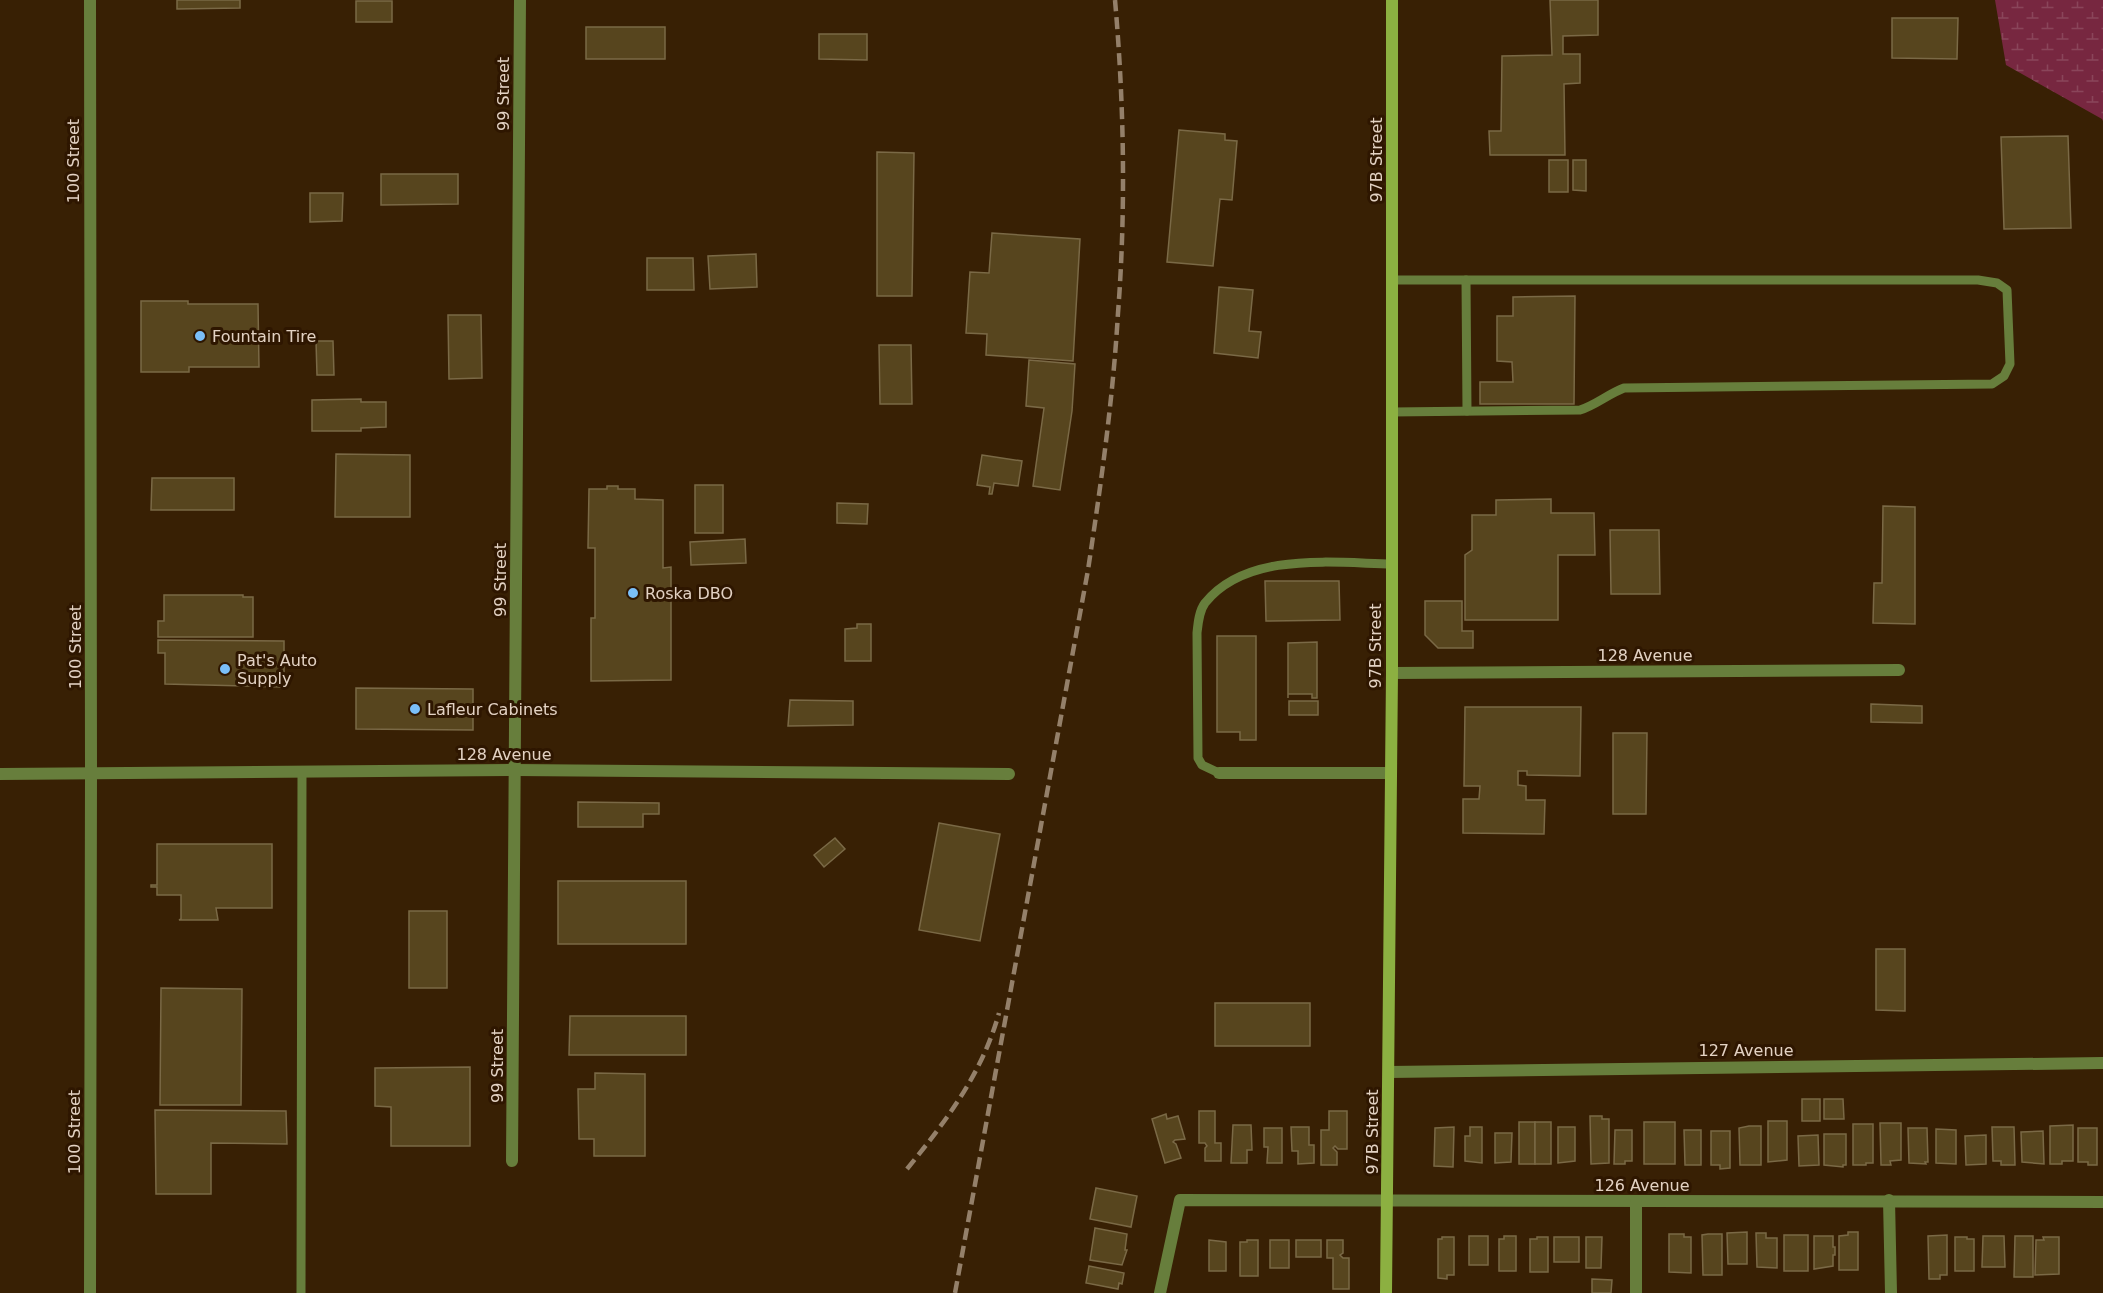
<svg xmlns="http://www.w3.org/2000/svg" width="2103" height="1293" font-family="'DejaVu Sans',sans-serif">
  <defs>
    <pattern id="wetland-marsh" width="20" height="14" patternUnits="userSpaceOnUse" patternTransform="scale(1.5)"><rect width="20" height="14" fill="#772740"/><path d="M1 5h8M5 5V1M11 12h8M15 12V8" fill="none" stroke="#8a455a"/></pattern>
  </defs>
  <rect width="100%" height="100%" fill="#382004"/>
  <polygon fill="url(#wetland-marsh)" points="1995,0 2103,0 2103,121 2102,119 2006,65"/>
  <g fill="#57451e" stroke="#7a6946" stroke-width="1.5">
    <polygon points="177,0 240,0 240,8 177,9"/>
    <polygon points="1550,0 1598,0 1598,35 1563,36 1563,54 1580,54 1580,83 1564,84 1565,155 1490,155 1489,131 1501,131 1502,56 1552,55"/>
    <rect x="356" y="1" width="36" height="21"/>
    <polygon points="1892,18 1958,18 1957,59 1892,58"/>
    <rect x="586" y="27" width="79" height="32"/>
    <polygon points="819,34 867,34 867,60 819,59"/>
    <polygon points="1179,130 1225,134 1225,140 1237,141 1232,200 1220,199 1213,266 1167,262"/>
    <polygon points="2068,136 2071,228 2004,229 2001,137"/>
    <polygon points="877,152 914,153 912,296 877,296"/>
    <rect x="1549" y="160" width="19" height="32"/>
    <polygon points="1573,160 1586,160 1586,191 1573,190"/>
    <polygon points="381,174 458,174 458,204 381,205"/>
    <polygon points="310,193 343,193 342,221 310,222"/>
    <polygon points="992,233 1080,239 1073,361 986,355 987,334 966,333 970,272 989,273"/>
    <polygon points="756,254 757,287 710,289 708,256"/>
    <polygon points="647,258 693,258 694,290 647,290"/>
    <polygon points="1219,287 1253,290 1249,331 1261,332 1258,358 1214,353"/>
    <polygon points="1575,296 1574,404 1480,404 1480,382 1513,382 1512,362 1497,361 1497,316 1513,316 1513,297"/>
    <polygon points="141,301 188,301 188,304 258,304 259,367 189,367 189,372 141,372"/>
    <polygon points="448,315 481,315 482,378 449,379"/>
    <polygon points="316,341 333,341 334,375 317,375"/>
    <polygon points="879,345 911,345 912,404 880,404"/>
    <polygon points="1029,360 1075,364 1072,411 1060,490 1033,486 1044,408 1026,406"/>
    <polygon points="361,399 361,402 386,402 386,427 361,428 361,431 312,431 312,400"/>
    <polygon points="336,454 410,455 410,517 335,517"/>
    <polygon points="982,455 1022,461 1018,486 994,483 992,494 989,494 990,487 977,485"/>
    <polygon points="152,478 234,478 234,510 151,510"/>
    <rect x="695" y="485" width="28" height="48"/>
    <polygon points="607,486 618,486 618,489 635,489 635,499 663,500 663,568 671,567 671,680 591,681 591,618 595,618 595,548 588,548 589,489 607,489"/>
    <polygon points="1551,499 1551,513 1594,513 1595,555 1558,555 1558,620 1465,620 1465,555 1472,550 1472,515 1496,515 1496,500"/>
    <polygon points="837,503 868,504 867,524 837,523"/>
    <polygon points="1883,506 1915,507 1915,624 1873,623 1874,583 1882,583"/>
    <polygon points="1610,530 1659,530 1660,594 1611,594"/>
    <polygon points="745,539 746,563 691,565 690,542"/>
    <polygon points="1265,581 1339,581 1340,620 1266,621"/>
    <polygon points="164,595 243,595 243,597 253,597 253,637 158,637 158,621 164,621"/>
    <polygon points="1425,601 1462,601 1462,631 1473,631 1473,648 1438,648 1425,635"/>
    <polygon points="857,624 871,624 871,661 845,661 845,629 857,628"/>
    <polygon points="1217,636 1256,636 1256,740 1240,740 1240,732 1217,732"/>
    <polygon points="158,640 284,641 284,687 165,684 165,653 158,653"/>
    <polygon points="1317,642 1317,698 1312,698 1312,694 1288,694 1288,698 1288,643"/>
    <polygon points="356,688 473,689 473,730 356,729"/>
    <polygon points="790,700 853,701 853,725 788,726"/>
    <rect x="1289" y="701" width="29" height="14"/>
    <polygon points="1871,704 1922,706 1922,723 1871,722"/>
    <polygon points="1465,707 1581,707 1580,776 1527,775 1527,771 1518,771 1518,785 1526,786 1526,800 1545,800 1544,834 1463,833 1463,799 1479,799 1480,786 1464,786"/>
    <polygon points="1613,733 1647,733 1646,814 1613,814"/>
    <polygon points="578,802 659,803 659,814 643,814 643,827 578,827"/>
    <polygon points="939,823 1000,834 980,941 919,930"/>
    <polygon points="835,838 845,849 824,867 814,855"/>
    <polygon points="157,844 272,844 272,908 216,908 218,920 179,920 181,919 181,895 157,895 157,887 151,887 151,885 157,885"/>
    <rect x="558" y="881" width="128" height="63"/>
    <rect x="409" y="911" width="38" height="77"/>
    <polygon points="1876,949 1905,949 1905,1011 1876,1010"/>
    <polygon points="161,988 242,989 241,1105 160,1105"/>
    <rect x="1215" y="1003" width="95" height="43"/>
    <polygon points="570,1016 686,1016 686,1055 569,1055"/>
    <polygon points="470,1067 470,1146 391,1146 391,1107 375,1106 375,1068"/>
    <polygon points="595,1073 645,1074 645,1156 594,1156 594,1139 579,1139 578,1089 595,1089"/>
    <rect x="1802" y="1099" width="18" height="22"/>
    <polygon points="1824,1099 1843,1099 1844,1119 1824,1119"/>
    <polygon points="155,1110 286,1111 287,1144 211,1143 211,1194 156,1194"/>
    <polygon points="1199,1111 1215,1111 1215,1143 1221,1143 1221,1161 1205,1161 1205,1148 1207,1146 1205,1143 1199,1143"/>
    <polygon points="1329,1111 1347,1111 1347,1149 1338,1149 1335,1146 1333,1148 1337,1152 1337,1165 1321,1165 1321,1130 1329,1130"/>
    <polygon points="1166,1114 1167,1119 1178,1116 1185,1139 1175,1140 1173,1142 1176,1144 1181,1158 1165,1163 1152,1119"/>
    <polygon points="1590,1116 1602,1116 1602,1119 1609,1119 1609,1163 1591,1164"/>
    <polygon points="1768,1121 1787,1121 1787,1160 1768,1162"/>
    <rect x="1519" y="1122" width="16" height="42"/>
    <rect x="1535" y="1122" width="16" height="42"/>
    <rect x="1644" y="1122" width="31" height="42"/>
    <polygon points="1880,1123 1901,1123 1901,1160 1890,1161 1891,1165 1881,1165"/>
    <polygon points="1853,1124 1873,1124 1873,1163 1866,1163 1866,1165 1853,1165"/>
    <polygon points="1233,1125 1251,1125 1252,1150 1247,1150 1247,1163 1231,1163"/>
    <polygon points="2073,1125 2073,1161 2062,1161 2062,1164 2050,1164 2050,1126"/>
    <polygon points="1749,1126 1761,1126 1761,1165 1740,1165 1739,1128"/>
    <polygon points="1291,1127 1309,1127 1309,1145 1314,1145 1314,1163 1298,1164 1298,1151 1292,1151"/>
    <polygon points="1454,1127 1453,1167 1434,1166 1435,1128"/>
    <polygon points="1470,1127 1482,1127 1482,1163 1465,1161 1465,1136 1470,1136"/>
    <polygon points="1558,1127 1575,1127 1575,1161 1558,1163"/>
    <polygon points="1992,1127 2014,1127 2015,1165 2001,1165 2001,1161 1993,1161"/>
    <polygon points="1264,1128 1282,1128 1282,1163 1267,1163 1268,1147 1264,1147"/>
    <polygon points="1908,1128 1927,1128 1928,1162 1925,1162 1926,1164 1909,1163"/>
    <polygon points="2078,1128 2097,1128 2097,1165 2088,1165 2088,1162 2078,1162"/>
    <polygon points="1936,1129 1956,1130 1956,1164 1936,1163"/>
    <polygon points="1615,1130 1632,1130 1632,1161 1625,1161 1625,1164 1614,1164"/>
    <polygon points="1684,1130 1701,1130 1701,1165 1685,1165"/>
    <polygon points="1711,1131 1730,1131 1730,1168 1720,1169 1720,1165 1711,1165"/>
    <polygon points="2043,1131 2044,1164 2022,1162 2021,1132"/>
    <polygon points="1495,1133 1512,1133 1511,1162 1495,1163"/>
    <polygon points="1824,1134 1846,1134 1846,1165 1843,1165 1843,1167 1824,1165"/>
    <polygon points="1818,1135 1819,1165 1799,1166 1798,1136"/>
    <polygon points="1986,1135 1986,1164 1966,1165 1965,1136"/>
    <polygon points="1096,1188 1137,1196 1131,1227 1090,1219"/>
    <polygon points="1095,1228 1127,1234 1125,1250 1127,1250 1122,1265 1090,1260"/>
    <polygon points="1747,1232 1747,1264 1728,1264 1727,1233"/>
    <polygon points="1848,1232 1858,1232 1858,1270 1839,1270 1839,1236 1848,1235"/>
    <polygon points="1756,1233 1766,1233 1766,1238 1777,1238 1777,1268 1757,1267"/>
    <polygon points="1669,1234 1684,1234 1684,1237 1691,1237 1691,1273 1669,1272"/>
    <polygon points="1708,1234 1722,1234 1722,1275 1703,1275 1702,1235"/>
    <rect x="1784" y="1235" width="24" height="36"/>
    <polygon points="1947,1235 1947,1275 1940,1275 1940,1279 1929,1279 1928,1236"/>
    <rect x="1469" y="1236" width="19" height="29"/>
    <polygon points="1504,1236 1516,1236 1516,1271 1499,1271 1499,1239 1504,1239"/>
    <polygon points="1814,1236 1833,1236 1833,1247 1835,1247 1835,1255 1833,1255 1833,1266 1814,1269"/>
    <polygon points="1983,1236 2004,1236 2005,1267 1982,1267"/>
    <polygon points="2015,1236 2033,1236 2033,1277 2014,1277"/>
    <polygon points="1442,1237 1454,1237 1454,1275 1447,1275 1447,1279 1438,1278 1438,1239 1442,1239"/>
    <polygon points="1537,1237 1548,1237 1548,1272 1530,1272 1530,1239 1537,1239"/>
    <rect x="1554" y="1237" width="25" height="25"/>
    <polygon points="1586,1237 1602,1237 1601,1268 1586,1268"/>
    <polygon points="1955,1237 1967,1237 1967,1239 1974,1239 1974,1271 1955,1271"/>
    <polygon points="2043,1237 2059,1237 2059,1274 2035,1275 2036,1240 2044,1240"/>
    <polygon points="1209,1240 1226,1242 1226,1271 1209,1271"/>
    <polygon points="1247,1240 1258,1240 1258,1276 1240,1276 1240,1242 1247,1242"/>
    <rect x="1270" y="1240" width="19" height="28"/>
    <rect x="1296" y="1240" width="25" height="17"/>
    <polygon points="1327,1240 1343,1240 1343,1253 1340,1255 1343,1258 1349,1258 1349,1289 1333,1289 1333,1258 1327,1258"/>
    <polygon points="1089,1266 1124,1273 1122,1284 1119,1283 1118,1289 1086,1283"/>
    <polygon points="1592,1279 1612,1280 1611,1293 1592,1293"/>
  </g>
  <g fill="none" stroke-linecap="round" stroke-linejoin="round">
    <g stroke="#677e3c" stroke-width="9">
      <path d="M1392,280H1978L1997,283L2007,290L2010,364L2004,376L1992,384L1624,388C1608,394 1596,405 1580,410L1392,412"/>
      <polyline points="1466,280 1467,411"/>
      <path d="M1219,773L1202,765L1198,758L1197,633C1198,623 1199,611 1205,603C1247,551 1333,563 1392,564"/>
      <polyline points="301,1293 302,771"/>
    </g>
    <g stroke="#677e3c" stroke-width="12">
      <polyline points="90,0 91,774 90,1293"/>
      <polyline points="1392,673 1899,670"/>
      <polyline points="1219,773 1390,773"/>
      <polyline points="0,774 515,770 1009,774"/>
      <polyline points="1389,1072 2103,1063"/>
      <polyline points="512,1161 520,0"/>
      <polyline points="1889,1200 1891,1293"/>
      <polyline points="1160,1293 1180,1200 2103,1202"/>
      <polyline points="1636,1293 1636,1202"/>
    </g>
    <polyline stroke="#8cb041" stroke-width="12" points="1386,1293 1392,673 1392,0"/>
    <g stroke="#94806a" stroke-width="4.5" stroke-dasharray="12 6" stroke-linecap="butt">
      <path d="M907,1169C946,1121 982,1074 999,1013"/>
      <path d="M955,1293L1088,570C1101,484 1113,399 1118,313C1126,209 1124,103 1115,0"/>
    </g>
  </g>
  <g fill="#7abff8" stroke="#2e1600" stroke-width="2">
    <circle cx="200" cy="336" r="6"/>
    <circle cx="633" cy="593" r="6"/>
    <circle cx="225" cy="669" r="6"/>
    <circle cx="415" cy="709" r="6"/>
  </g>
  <g text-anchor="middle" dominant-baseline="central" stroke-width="6" stroke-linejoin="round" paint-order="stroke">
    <g font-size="16" fill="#e3d2c3" stroke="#2e1600">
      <text transform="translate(503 94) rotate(-90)">99 Street</text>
      <text transform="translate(1376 160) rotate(-90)">97B Street</text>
      <text transform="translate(73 161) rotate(-90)">100 Street</text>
      <text transform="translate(500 580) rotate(-90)">99 Street</text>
      <text transform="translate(1375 646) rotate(-90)">97B Street</text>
      <text transform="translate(75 647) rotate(-90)">100 Street</text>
      <text x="1645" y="655">128 Avenue</text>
      <text x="504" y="754">128 Avenue</text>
      <text x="1746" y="1050">127 Avenue</text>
      <text transform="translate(497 1066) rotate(-90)">99 Street</text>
      <text transform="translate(74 1132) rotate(-90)">100 Street</text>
      <text transform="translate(1372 1132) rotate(-90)">97B Street</text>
      <text x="1642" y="1185">126 Avenue</text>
    </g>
    <g font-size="16" fill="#e3d2c3" stroke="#2e1600" text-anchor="start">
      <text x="212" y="336">Fountain Tire</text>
      <text x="645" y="593">Roska DBO</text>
      <text x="237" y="660">Pat's Auto<tspan x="237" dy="18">Supply</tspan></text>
      <text x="427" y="709">Lafleur Cabinets</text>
    </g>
  </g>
</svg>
